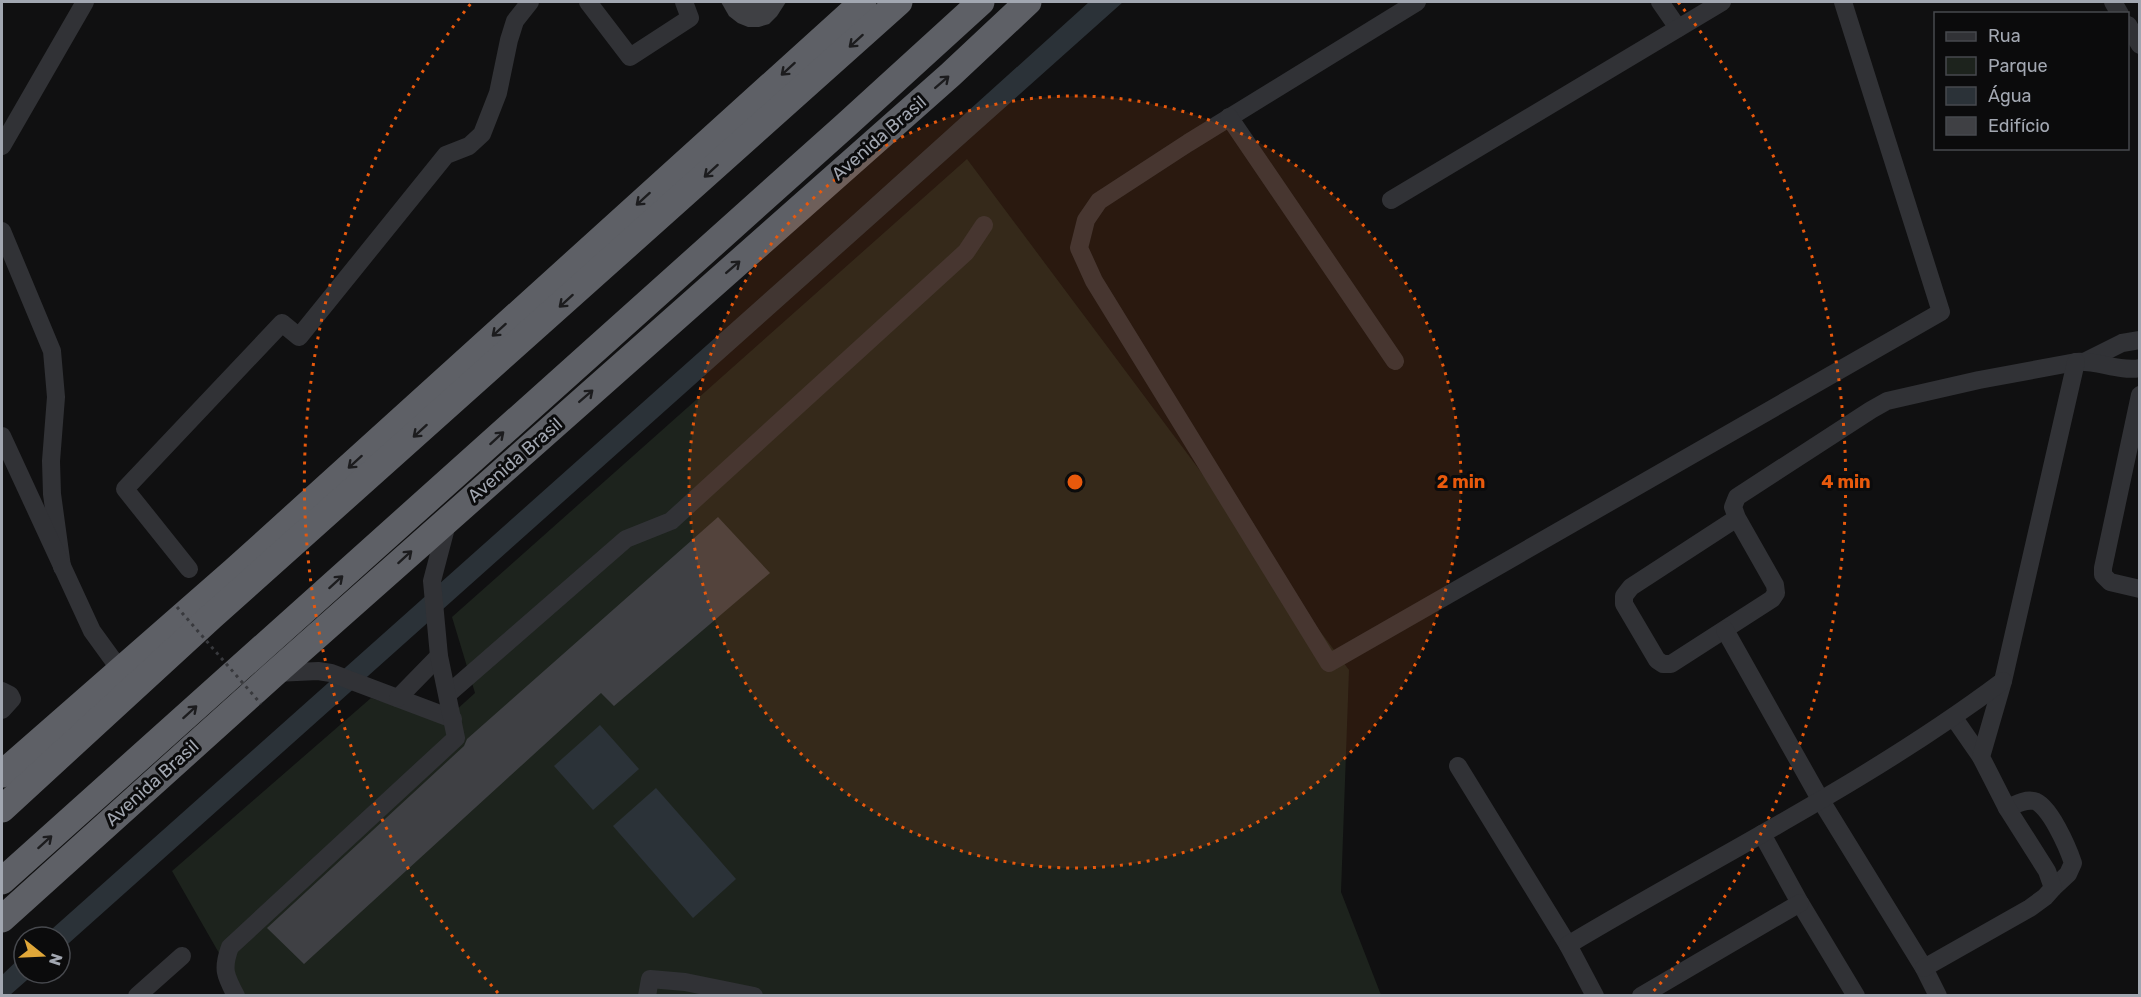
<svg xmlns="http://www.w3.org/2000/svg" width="2141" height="997" font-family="Rubik,sans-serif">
  <rect width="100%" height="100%" fill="#101011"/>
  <polygon fill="#1d231d" points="967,159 1349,670 1341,892 1381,995 243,995 172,871 371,698 444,721 475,693 452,617"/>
  <g fill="#2b3238">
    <polygon points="1089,2 1123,2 60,951 60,937 43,937 853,215"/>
    <polygon points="600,725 639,769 593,810 554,766"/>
    <polygon points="656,788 736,879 693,918 613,826"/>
    <polygon points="24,954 24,973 35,973 10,995 2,995 2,975"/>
  </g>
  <g fill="#3f4044">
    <polygon points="721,2 786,2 777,16 769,24 759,27 748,27 738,23 729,16"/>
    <polygon points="718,517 770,573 614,706 601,693 304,964 267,928 464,746 467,739"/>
  </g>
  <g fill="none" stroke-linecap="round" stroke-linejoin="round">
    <g stroke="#313236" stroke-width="18">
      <polyline points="588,2 630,57 690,18 684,2"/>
      <polyline points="1417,2 1188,143 1099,201 1086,220 1079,248 1094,281 1329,663 1941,312 1843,2"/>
      <polyline points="1660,2 1678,28"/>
      <polyline points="2113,2 2120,14"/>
      <polyline points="2128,25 2140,45"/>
      <polyline points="1229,117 1395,361"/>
      <polyline points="2,146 85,2"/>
      <polyline points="1391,200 1722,2"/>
      <polyline points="2,231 52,351 56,397 51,461 52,494 62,567"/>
      <polyline points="2086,361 2122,343 2140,340"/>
      <polyline points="2140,395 2103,568 2103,575 2110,582 2140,589"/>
      <polyline points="2,436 92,631 121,671"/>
      <path d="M1737,518L1631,587L1624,596V604L1657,660L1663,664H1671L1772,599L1776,593L1775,585L1737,518L1733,507L1737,497L1871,410L1887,401L1979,380L2076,362C2097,360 2119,372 2140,368"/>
      <polyline points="189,569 125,489 282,323 299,337 446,155 469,146 482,134 498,93 509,40 515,21 530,2"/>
      <polyline points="1725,630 1820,799 1924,968 1938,996"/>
      <polyline points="275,673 318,671 331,673 453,719"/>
      <polyline points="2,691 10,695 12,699 2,710"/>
      <polyline points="448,694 626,539 671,521 966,252 984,225"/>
      <polyline points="398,698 439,656"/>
      <polyline points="1954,718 1981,757"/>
      <polyline points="1458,766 1568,945"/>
      <path d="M2007,808C2015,805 2024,799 2034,801C2049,804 2068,848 2073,863L2068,874L2053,888"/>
      <polyline points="1762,834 1800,903 1856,996"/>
      <polyline points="1924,968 2030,908 2045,897 2053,888 2047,871 2007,808 1981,757 2003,681 2076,362"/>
      <polyline points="137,996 182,956"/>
      <path d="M236,996C225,975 222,969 230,947L456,738L439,656L432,581L448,520"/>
      <polyline points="647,996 650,979 685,982 754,996"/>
      <path d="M1595,996L1568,945C1713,858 1867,783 2003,681"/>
      <polyline points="1641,996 1800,903"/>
    </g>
    <g stroke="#5e6066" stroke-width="27">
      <polyline points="2,774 234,571 863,2"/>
      <polyline points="2,809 211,617 899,2"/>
      <polyline points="2,881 846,125 981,2"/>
      <polyline points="2,919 275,673 950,75 1028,2"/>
    </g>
    <polyline stroke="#38393d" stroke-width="3" stroke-dasharray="3 4.5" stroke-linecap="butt" points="177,607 261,704"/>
  </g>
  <defs><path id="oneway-shaft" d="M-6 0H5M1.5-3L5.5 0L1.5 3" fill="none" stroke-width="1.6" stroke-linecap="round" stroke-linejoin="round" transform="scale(1.5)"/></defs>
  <g stroke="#1c1c1e">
    <use href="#oneway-shaft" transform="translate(856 41) rotate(138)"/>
    <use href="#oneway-shaft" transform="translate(788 69) rotate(138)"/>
    <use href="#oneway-shaft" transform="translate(942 82) rotate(-41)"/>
    <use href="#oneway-shaft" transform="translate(711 171) rotate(138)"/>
    <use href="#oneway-shaft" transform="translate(643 199) rotate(138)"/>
    <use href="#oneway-shaft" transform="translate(733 267) rotate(-41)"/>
    <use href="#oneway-shaft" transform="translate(566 301) rotate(138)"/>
    <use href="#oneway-shaft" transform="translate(499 330) rotate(138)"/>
    <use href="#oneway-shaft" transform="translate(586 396) rotate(-41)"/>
    <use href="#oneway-shaft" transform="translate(420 431) rotate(138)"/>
    <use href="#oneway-shaft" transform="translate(497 438) rotate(-42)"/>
    <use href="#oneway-shaft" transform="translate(355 462) rotate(138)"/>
    <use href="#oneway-shaft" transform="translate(405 557) rotate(-42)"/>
    <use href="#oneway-shaft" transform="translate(336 582) rotate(-42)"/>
    <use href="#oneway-shaft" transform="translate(190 712) rotate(-42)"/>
    <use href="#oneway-shaft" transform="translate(45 842) rotate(-42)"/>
  </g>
  <circle cx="1075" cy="482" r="386" fill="#e8590c" fill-opacity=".12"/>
  <g fill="none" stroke="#e8590c" stroke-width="3" stroke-dasharray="3 6">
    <circle cx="1075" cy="482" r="386"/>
    <path d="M498 993A771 771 0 0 1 472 2M1678 2A771 771 0 0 1 1652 993"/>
  </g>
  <g text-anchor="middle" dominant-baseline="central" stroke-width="6" stroke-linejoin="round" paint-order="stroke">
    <g font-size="18" fill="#a2a7b1" stroke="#0b0b0c">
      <text transform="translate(879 138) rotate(-41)">Avenida Brasil</text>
      <text transform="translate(515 460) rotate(-41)">Avenida Brasil</text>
      <text transform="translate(152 783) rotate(-42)">Avenida Brasil</text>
    </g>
  </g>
  <circle cx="1075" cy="482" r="9" fill="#e8590c" stroke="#0b0b0c" stroke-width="3"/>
  <g font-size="18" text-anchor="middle" font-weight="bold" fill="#e8590c" stroke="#0b0b0c" stroke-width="6" stroke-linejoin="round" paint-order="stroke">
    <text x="1461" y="488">2 min</text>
    <text x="1846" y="488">4 min</text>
  </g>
  <rect width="2141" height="997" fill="none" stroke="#a2a7b1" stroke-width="6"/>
  <rect x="1934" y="12" width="195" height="138" fill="#0b0b0c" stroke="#47494e" stroke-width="1.5"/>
  <rect x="1946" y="32" width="30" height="9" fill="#313236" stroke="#47494e" stroke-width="1.5"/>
  <text x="1988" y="42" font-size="18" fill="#a2a7b1">Rua</text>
  <rect x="1946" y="57" width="30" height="18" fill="#1d231d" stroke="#47494e" stroke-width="1.5"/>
  <text x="1988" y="72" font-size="18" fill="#a2a7b1">Parque</text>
  <rect x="1946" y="87" width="30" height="18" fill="#2b3238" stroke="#47494e" stroke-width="1.5"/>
  <text x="1988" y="102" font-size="18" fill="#a2a7b1">Água</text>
  <rect x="1946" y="117" width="30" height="18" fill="#3f4044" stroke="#47494e" stroke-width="1.5"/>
  <text x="1988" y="132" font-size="18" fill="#a2a7b1">Edifício</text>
  <g transform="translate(42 955) rotate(108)"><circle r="28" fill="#0b0b0c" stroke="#47494e" stroke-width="1.5"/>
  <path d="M0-4.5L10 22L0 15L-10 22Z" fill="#e0a739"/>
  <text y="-9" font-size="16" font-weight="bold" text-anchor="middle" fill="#a2a7b1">N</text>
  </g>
</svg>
